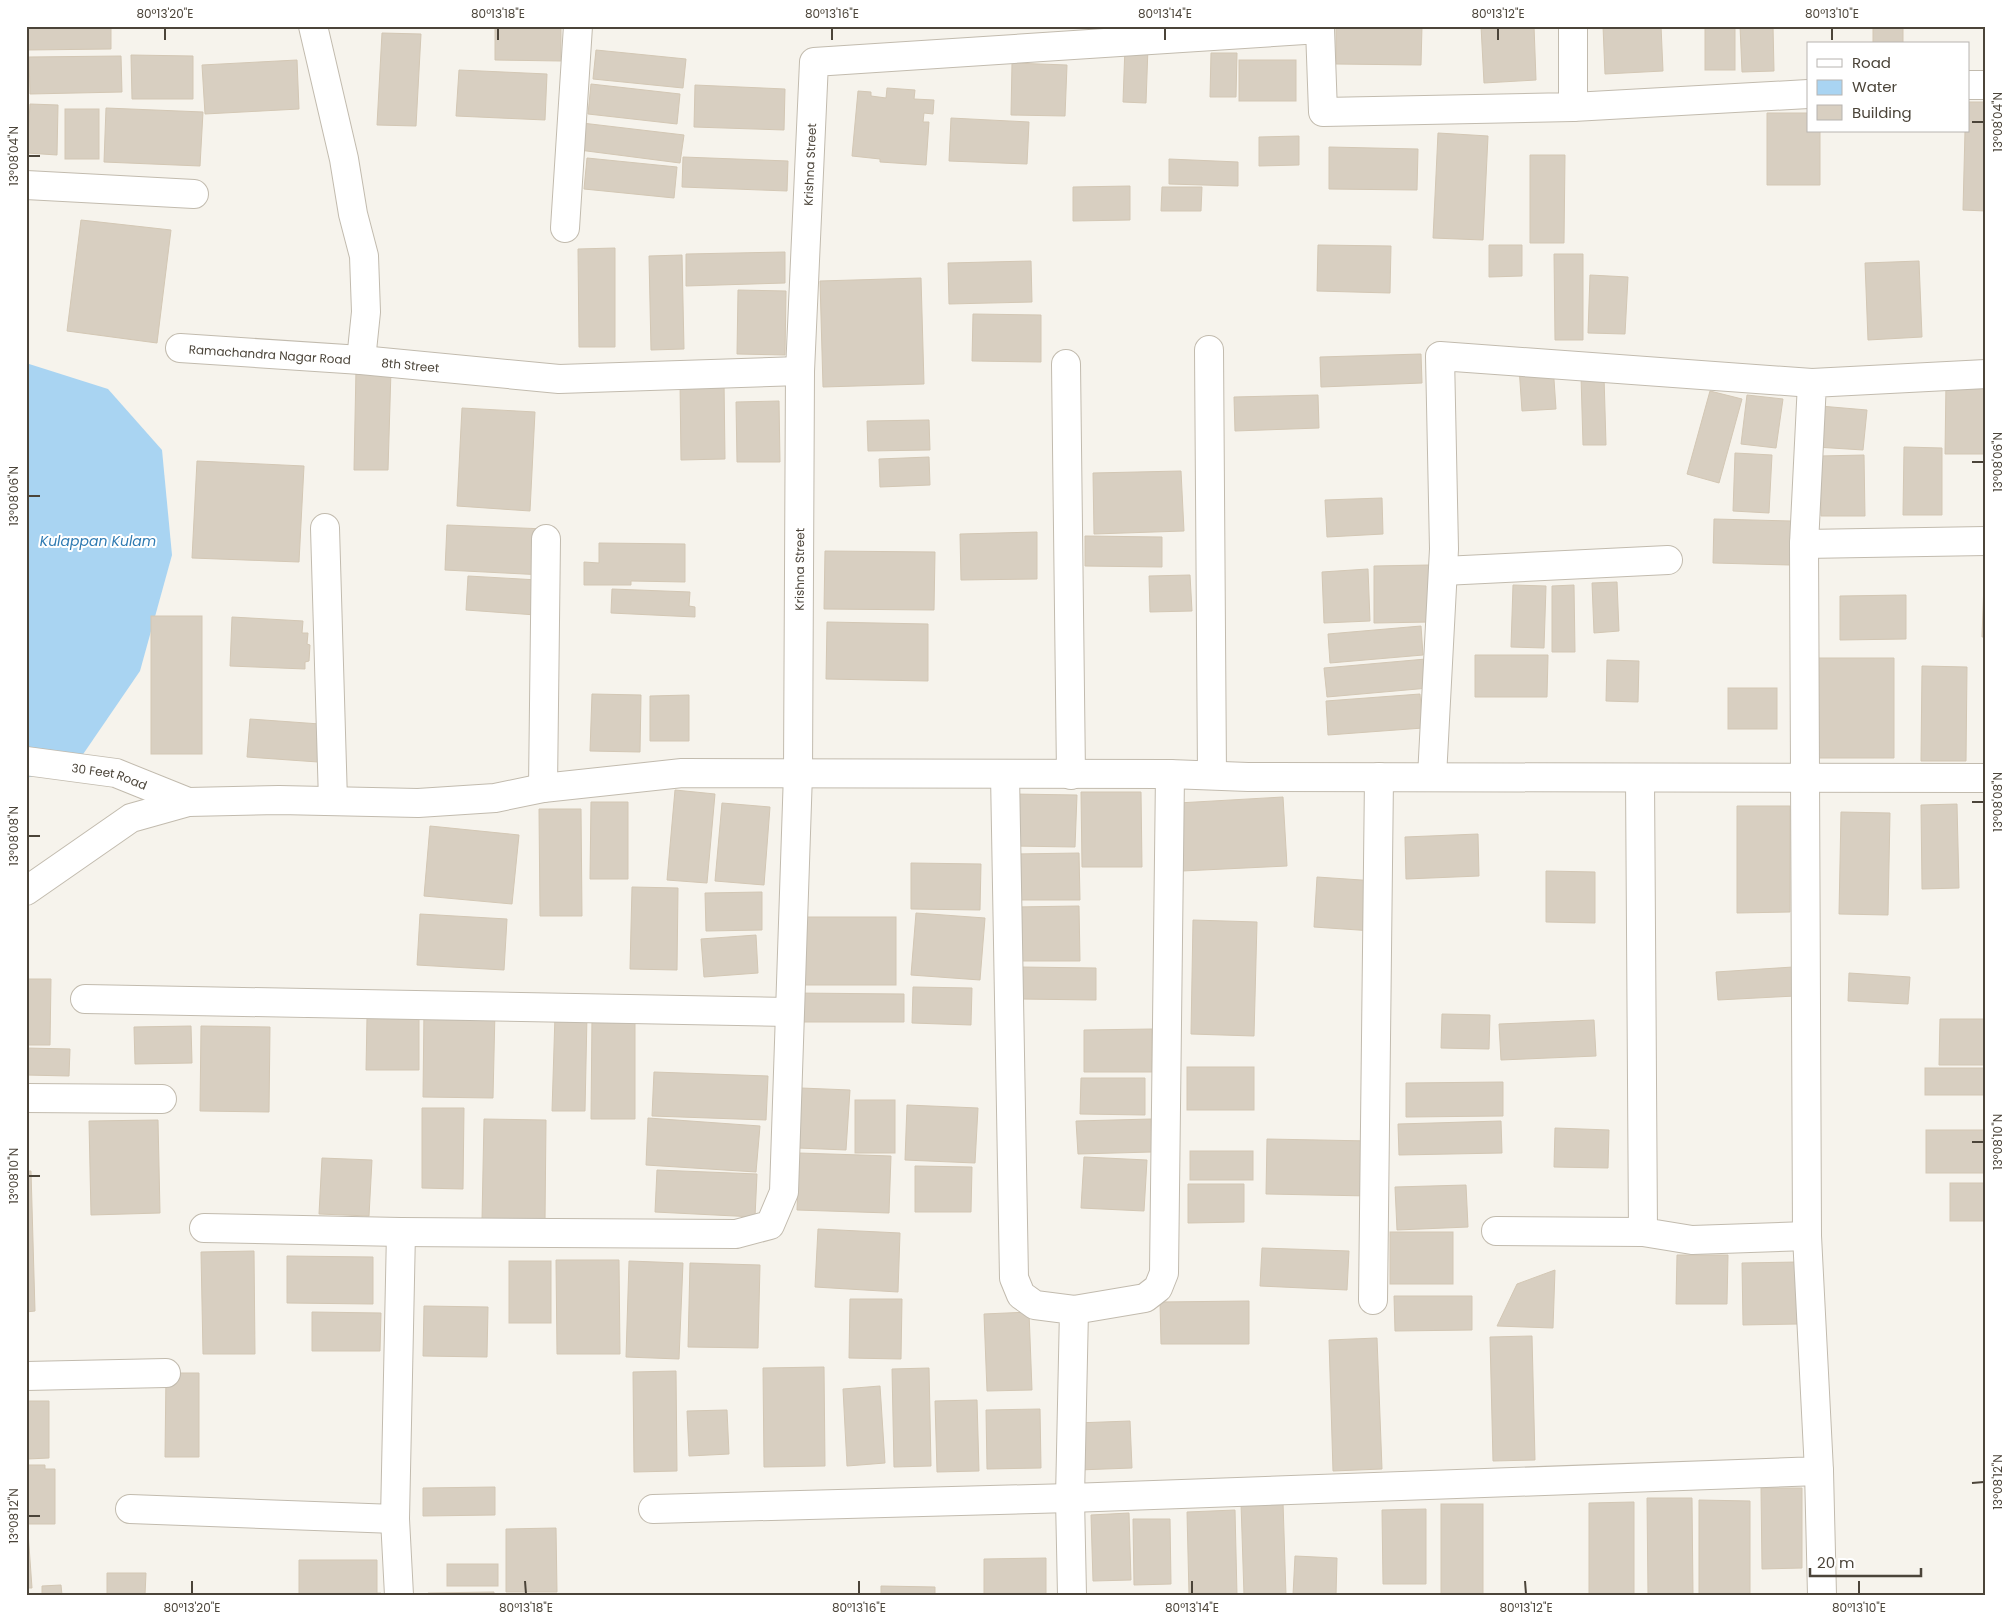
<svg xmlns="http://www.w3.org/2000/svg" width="2012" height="1621" font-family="Poppins,sans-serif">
  <rect width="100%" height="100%" fill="#f6f3ec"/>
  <polygon fill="#a9d4f2" points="26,363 108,389 162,450 172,555 140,671 75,766 26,778"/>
  <g fill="#d8cfc1" stroke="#d3c7b4">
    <polygon points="27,26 111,26 111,49 27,50"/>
    <polygon points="495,26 561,26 561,61 495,60"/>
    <polygon points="1336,26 1422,26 1421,65 1336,64"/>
    <polygon points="1481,26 1534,26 1536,80 1484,83"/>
    <polygon points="1603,26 1661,26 1663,71 1605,74"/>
    <rect x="1705" y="26" width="30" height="44"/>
    <polygon points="1740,26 1773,26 1774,71 1742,72"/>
    <rect x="1873" y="26" width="30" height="18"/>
    <polygon points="382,33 421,34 416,126 377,125"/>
    <polygon points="1125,46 1148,47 1146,103 1123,102"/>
    <polygon points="596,50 686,59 683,88 593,79"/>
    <polygon points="1211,53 1237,53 1236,97 1210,97"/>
    <polygon points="131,55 193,56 193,99 132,99"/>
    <polygon points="121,56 122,92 30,94 29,57"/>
    <polygon points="297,60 299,109 205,114 202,65"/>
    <rect x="1239" y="60" width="57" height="41"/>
    <polygon points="1012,63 1067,65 1065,116 1011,115"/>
    <polygon points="459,70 547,74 545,120 456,116"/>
    <polygon points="591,84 680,94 677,124 588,114"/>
    <polygon points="695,85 785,89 784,130 694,127"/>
    <polygon points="887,88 915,90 914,99 934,100 933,114 924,113 923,122 929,122 926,165 880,162 880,159 852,156 858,91 871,92 871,96 886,98"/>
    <polygon points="1968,102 1986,102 1986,211 1963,210 1965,131 1968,131"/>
    <polygon points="30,104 58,105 57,155 27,153"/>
    <polygon points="106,108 203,112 200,166 104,162"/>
    <rect x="65" y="109" width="34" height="50"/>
    <polygon points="1767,113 1808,113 1808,131 1820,131 1820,185 1767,185"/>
    <polygon points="951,118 1029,122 1027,164 949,161"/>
    <polygon points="582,123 684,135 680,163 579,150"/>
    <polygon points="1438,133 1488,136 1483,240 1433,238"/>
    <polygon points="1299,136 1299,165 1259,166 1259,137"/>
    <polygon points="1329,147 1418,149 1417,190 1329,189"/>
    <polygon points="1530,155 1565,155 1564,243 1530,243"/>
    <polygon points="683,157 788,161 787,191 682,187"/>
    <polygon points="587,158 677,167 674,198 584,189"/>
    <polygon points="1169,159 1238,162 1238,186 1169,184"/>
    <polygon points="1130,186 1130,220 1073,221 1073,187"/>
    <polygon points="1162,187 1202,187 1201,211 1161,211"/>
    <polygon points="81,220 171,230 157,343 67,331"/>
    <polygon points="1318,245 1391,246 1390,293 1317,291"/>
    <polygon points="1489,245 1522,245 1522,276 1489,277"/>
    <polygon points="615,248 615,347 579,347 578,249"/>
    <polygon points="785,252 785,283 686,286 686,254"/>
    <polygon points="1554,254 1583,254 1583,340 1555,340"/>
    <polygon points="682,255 684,349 651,350 649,256"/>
    <polygon points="1031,261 1032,302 949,304 948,263"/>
    <polygon points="1919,261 1922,337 1868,340 1865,263"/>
    <polygon points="1590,275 1628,277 1625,334 1588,333"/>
    <polygon points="921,278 924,384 823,387 820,281"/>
    <polygon points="738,290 786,291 785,355 737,354"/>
    <polygon points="973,314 1041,315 1041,362 972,361"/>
    <polygon points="1421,354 1422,383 1321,387 1320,357"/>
    <polygon points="1553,365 1556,409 1522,411 1519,367"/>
    <polygon points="356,369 391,370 388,470 354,470"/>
    <polygon points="1581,376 1604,376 1606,445 1583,445"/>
    <polygon points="724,381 725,459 681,460 680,382"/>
    <polygon points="1946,382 1986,383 1986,454 1945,454"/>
    <polygon points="1710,391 1742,399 1719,483 1687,474"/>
    <polygon points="1318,395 1319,428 1235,431 1234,397"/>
    <polygon points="1747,395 1783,399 1776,448 1741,444"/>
    <polygon points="779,401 780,462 737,462 736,402"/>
    <polygon points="1820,406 1867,410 1863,450 1816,447"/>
    <polygon points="462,408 535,412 530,511 457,506"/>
    <polygon points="929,420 930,450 868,451 867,421"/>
    <polygon points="1904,447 1942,448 1942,515 1903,515"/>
    <polygon points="1735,453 1772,455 1769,513 1733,511"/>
    <polygon points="1864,455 1865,516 1821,516 1820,456"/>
    <polygon points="929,457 930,485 880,487 879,459"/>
    <polygon points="197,461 304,466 299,562 192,558"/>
    <polygon points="1181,471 1184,531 1094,534 1093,473"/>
    <polygon points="1382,498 1383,534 1327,537 1325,500"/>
    <polygon points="1714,519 1791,521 1790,565 1713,563"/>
    <polygon points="447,525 546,529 544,575 445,570"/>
    <polygon points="1037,532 1037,579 961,580 960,534"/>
    <polygon points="1085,536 1162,537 1162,567 1085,566"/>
    <polygon points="599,543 685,544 685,582 631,581 631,585 584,585 584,562 599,563"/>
    <polygon points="825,551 935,552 934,610 824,609"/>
    <polygon points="1985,555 1986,555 1986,637 1982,637"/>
    <polygon points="1430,565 1430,622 1374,623 1374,566"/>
    <polygon points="1368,569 1370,621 1324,623 1322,572"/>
    <polygon points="1190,575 1192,611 1150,612 1149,576"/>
    <polygon points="468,576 538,580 536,615 466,610"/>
    <polygon points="1617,582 1619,631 1594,633 1592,583"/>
    <polygon points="1513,585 1546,586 1544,648 1511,647"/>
    <polygon points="1574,585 1575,652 1552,652 1552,586"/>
    <polygon points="612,589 690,592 689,606 695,607 695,617 611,613"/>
    <polygon points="1906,595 1906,639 1840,640 1840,596"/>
    <rect x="151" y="616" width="51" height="138"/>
    <polygon points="232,617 303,621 302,633 308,633 307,644 310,645 309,661 305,662 305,669 230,666"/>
    <polygon points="827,622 928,624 928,681 826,679"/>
    <polygon points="1421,626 1423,655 1330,663 1328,634"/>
    <polygon points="1475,655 1548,655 1547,697 1475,697"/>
    <polygon points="1812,658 1894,658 1894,758 1811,758"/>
    <polygon points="1426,659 1429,688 1327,697 1324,668"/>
    <polygon points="1607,660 1639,661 1638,702 1606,701"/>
    <polygon points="1922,666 1967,667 1966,761 1921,761"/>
    <rect x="1728" y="688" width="49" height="41"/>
    <polygon points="592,694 641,695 640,752 590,751"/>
    <polygon points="1420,694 1423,728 1328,735 1326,701"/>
    <polygon points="689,695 689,741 650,741 650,696"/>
    <polygon points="250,719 320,724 318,762 247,757"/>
    <polygon points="675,790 715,794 707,883 667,880"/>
    <polygon points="1081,792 1141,792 1142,867 1082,867"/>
    <polygon points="1014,794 1077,795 1075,847 1013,846"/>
    <polygon points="1283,797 1287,866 1182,871 1178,803"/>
    <polygon points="591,802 628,802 628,879 590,879"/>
    <polygon points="722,803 770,807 764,885 715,881"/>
    <polygon points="1957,804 1959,888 1922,889 1921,805"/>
    <polygon points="1737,806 1790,806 1790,912 1737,913"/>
    <polygon points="539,809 581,809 582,916 540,916"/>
    <polygon points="1841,812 1890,813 1888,915 1839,914"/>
    <polygon points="430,826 519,835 512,904 424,896"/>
    <polygon points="1478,834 1479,876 1406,879 1405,837"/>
    <polygon points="1079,853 1080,900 1015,900 1015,854"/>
    <polygon points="911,863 981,864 980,910 911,909"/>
    <polygon points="1546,871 1595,872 1595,923 1546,922"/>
    <polygon points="1317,877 1376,881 1373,931 1314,927"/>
    <polygon points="632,887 678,888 677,970 630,969"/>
    <polygon points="762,892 762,930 706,931 705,893"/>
    <polygon points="1079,906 1080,961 1015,961 1015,907"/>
    <polygon points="916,913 985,918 980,980 911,975"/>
    <polygon points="420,914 507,919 504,970 417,965"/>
    <rect x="801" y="917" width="95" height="68"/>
    <polygon points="1193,920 1257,922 1254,1036 1191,1034"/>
    <polygon points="756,935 758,973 704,977 701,939"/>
    <polygon points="1020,967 1096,968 1096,1000 1020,999"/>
    <polygon points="1793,967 1795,996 1718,1000 1716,972"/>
    <polygon points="1849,973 1910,977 1908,1004 1848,1001"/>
    <polygon points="26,979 51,979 50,1045 26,1045"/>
    <polygon points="913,987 972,988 971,1025 912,1023"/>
    <polygon points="793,993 904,994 904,1022 793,1022"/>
    <polygon points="424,1010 495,1011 493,1098 423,1097"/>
    <polygon points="1442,1014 1490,1015 1489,1049 1441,1048"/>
    <polygon points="555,1015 587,1015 585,1111 552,1111"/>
    <polygon points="592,1016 635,1016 635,1119 591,1119"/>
    <polygon points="367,1018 419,1019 419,1070 366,1070"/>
    <polygon points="1940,1019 1986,1019 1986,1065 1939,1065"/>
    <polygon points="1594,1020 1596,1056 1501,1060 1499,1024"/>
    <polygon points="191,1026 192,1063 135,1064 134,1027"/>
    <polygon points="201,1026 270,1027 269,1112 200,1111"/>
    <polygon points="1152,1029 1152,1072 1084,1072 1084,1030"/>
    <polygon points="26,1048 70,1049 69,1076 26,1075"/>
    <rect x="1187" y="1067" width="67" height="43"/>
    <rect x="1925" y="1068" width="61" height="27"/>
    <polygon points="654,1072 768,1076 766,1120 652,1116"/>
    <polygon points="1081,1078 1145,1078 1145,1115 1080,1114"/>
    <polygon points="1503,1082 1503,1116 1406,1117 1406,1083"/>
    <polygon points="801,1088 850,1090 846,1150 798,1148"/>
    <rect x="855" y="1100" width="40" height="53"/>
    <polygon points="907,1105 978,1108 975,1163 905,1160"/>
    <polygon points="422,1108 464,1108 463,1189 422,1188"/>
    <polygon points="648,1118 760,1126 756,1172 646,1165"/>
    <polygon points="484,1119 546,1120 545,1221 482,1220"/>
    <polygon points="1151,1119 1152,1152 1078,1154 1076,1121"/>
    <polygon points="158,1120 160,1213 91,1215 89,1121"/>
    <polygon points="1501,1121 1502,1153 1399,1155 1398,1124"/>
    <polygon points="1555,1128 1609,1130 1608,1168 1554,1167"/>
    <rect x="1926" y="1130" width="60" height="43"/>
    <polygon points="1267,1139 1370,1141 1370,1196 1266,1194"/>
    <rect x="1190" y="1151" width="63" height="29"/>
    <polygon points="799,1153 891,1156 889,1213 797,1210"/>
    <polygon points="1084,1157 1147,1160 1144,1211 1081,1208"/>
    <polygon points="322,1158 372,1160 369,1216 319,1214"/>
    <polygon points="915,1166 972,1167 971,1212 915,1212"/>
    <polygon points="657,1170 757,1174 755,1217 655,1212"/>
    <polygon points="26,1171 31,1171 35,1311 26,1312"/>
    <rect x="1950" y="1183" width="36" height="38"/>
    <polygon points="1188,1184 1244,1184 1244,1222 1188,1223"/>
    <polygon points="1466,1185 1468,1227 1397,1230 1395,1187"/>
    <polygon points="818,1229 900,1233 898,1292 815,1287"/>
    <rect x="1390" y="1232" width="63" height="52"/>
    <polygon points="1262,1248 1349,1251 1347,1290 1260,1286"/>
    <polygon points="254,1251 255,1354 203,1354 201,1252"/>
    <polygon points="1677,1255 1728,1255 1727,1304 1676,1304"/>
    <polygon points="287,1256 373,1257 373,1304 287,1303"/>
    <polygon points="556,1260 619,1260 620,1354 557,1354"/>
    <rect x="509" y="1261" width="42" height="62"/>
    <polygon points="629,1261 683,1263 679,1359 626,1357"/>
    <polygon points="1797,1262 1798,1324 1743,1325 1742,1263"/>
    <polygon points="690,1263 760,1265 758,1348 688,1347"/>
    <polygon points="1555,1270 1553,1328 1497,1326 1517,1284"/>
    <polygon points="1394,1296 1472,1296 1472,1330 1395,1331"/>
    <polygon points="850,1299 902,1299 901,1359 849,1358"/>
    <polygon points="1249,1301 1249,1344 1161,1344 1160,1302"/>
    <polygon points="424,1306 488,1307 487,1357 423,1356"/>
    <polygon points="312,1312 381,1313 380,1351 312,1351"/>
    <polygon points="1029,1312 1032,1390 987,1391 984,1314"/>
    <polygon points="1532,1336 1535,1460 1493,1461 1490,1337"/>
    <polygon points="1377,1338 1382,1469 1333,1471 1329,1340"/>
    <polygon points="824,1367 825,1466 764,1467 763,1368"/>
    <polygon points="929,1368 931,1466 894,1467 892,1369"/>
    <polygon points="676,1371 677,1471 634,1472 633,1372"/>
    <polygon points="166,1373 199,1373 199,1457 165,1457"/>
    <polygon points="880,1386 885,1463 847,1466 843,1389"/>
    <polygon points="977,1400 979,1471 937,1472 935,1401"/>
    <polygon points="26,1401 49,1401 49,1458 27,1459 27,1465 45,1465 45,1469 55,1469 55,1524 26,1524"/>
    <polygon points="1040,1409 1041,1468 987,1469 986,1410"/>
    <polygon points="727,1410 729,1454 689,1456 687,1411"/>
    <polygon points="1130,1421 1132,1468 1078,1470 1076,1423"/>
    <polygon points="495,1487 495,1515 423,1516 423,1488"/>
    <polygon points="1761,1488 1802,1488 1802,1568 1762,1569"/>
    <polygon points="1647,1498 1692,1498 1693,1595 1648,1595"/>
    <polygon points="1699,1500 1750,1501 1750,1595 1699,1595"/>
    <polygon points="1283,1502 1286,1595 1244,1595 1241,1503"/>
    <polygon points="1634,1502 1634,1595 1589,1595 1589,1503"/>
    <rect x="1441" y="1504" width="42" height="91"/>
    <polygon points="1426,1509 1426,1584 1383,1584 1382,1510"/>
    <polygon points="1235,1510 1237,1595 1189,1595 1187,1512"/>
    <polygon points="1129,1513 1131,1580 1093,1581 1091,1515"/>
    <polygon points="1133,1519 1170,1519 1171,1584 1134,1585"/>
    <polygon points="556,1528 557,1592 506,1592 506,1529"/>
    <polygon points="26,1532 28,1532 32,1588 26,1588"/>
    <polygon points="1295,1556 1337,1558 1336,1595 1293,1595"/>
    <polygon points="1046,1558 1046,1595 984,1595 984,1559"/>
    <polygon points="299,1560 377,1560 377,1593 381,1593 381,1595 299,1595"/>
    <rect x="447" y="1564" width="51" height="22"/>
    <polygon points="107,1573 146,1573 145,1595 107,1595"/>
    <polygon points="61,1585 62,1595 42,1595 42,1586"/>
    <polygon points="881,1586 935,1587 935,1595 881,1595"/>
    <polygon points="494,1592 494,1595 428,1595 428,1593"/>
  </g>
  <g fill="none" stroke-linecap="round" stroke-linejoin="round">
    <g stroke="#c2bbae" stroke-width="30">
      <g id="street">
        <polyline points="313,26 344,159 353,214 364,256 366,312 361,360"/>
        <polyline points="1968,85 1986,85"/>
        <polyline points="1573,107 1808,94"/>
        <polyline points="26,185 194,194"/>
        <polyline points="565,228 578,26"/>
        <path id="s1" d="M180,348L361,360L559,379L800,371"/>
        <polyline points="1209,350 1212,775"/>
        <polyline points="1066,364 1071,775"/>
        <polyline points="325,528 333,801"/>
        <polyline points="1804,544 1986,541"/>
        <polyline points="1443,571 1668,560"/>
        <path id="s2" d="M26,761L116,773L188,802"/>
        <polyline points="1005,774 1014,1278 1021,1295 1035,1305 1074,1310 1070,1498 1072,1595"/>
        <polyline points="1432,777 1444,549 1440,356 1812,383"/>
        <polyline points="1640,778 1643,1232 1692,1240 1807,1236"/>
        <polyline points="543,788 546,539"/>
        <polyline points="26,891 131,818 188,802 279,800 418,803 495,798 543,788 682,773 1170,774 1248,777 1986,778"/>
        <polyline points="85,999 789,1012"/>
        <polyline points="26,1098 162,1099"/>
        <path id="s3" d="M204,1228L401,1232L736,1234L770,1225L784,1192L798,773L800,371L814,62L1320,29L1323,112L1573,107V26"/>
        <polyline points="1496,1231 1643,1232"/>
        <polyline points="1373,1300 1379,777"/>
        <polyline points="1074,1310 1145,1298 1158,1288 1164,1273 1170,774"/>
        <polyline points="26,1376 166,1373"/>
        <polyline points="1819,1471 1822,1595"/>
        <polyline points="130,1509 395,1519"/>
        <polyline points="653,1509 1070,1498 1819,1471 1807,1236 1804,544 1812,383 1986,374"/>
        <polyline points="399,1595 395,1519 401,1232"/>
      </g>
    </g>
    <use href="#street" stroke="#fff" stroke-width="28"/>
  </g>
  <path fill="none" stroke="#4b4439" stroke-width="2" d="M165,28V40M498,28V40M832,28V40M1165,28V40M1498,28V40M1832,28V40M1972,122H1984M28,156H40M1972,462H1984M28,496H40M1972,802H1984M28,836H40M1972,1142H1984M28,1176H40M1972,1483L1984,1482M28,1516H40M192,1581V1594M525,1581L526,1594M859,1581V1594M1192,1581V1594M1525,1581L1526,1594M1859,1581V1594"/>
  <g text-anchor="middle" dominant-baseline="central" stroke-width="4" stroke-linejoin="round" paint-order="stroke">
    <g font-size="12" fill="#4b4439" stroke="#fff">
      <text stroke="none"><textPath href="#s3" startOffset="1631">Krishna Street</textPath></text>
      <text stroke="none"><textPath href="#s1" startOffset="90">Ramachandra Nagar Road</textPath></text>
      <text stroke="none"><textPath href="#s1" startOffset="231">8th Street</textPath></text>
      <text stroke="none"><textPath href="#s3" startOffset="1226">Krishna Street</textPath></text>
      <text stroke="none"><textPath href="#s2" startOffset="85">30 Feet Road</textPath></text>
    </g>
    <g font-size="14" font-style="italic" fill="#2e7ab2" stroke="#fff">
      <text x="98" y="541">Kulappan Kulam</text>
    </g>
  </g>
  <rect width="2012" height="1621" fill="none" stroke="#ffffff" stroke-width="55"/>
  <rect x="1807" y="42" width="162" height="90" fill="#ffffff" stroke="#b7b4b0"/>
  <rect x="1817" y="59" width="25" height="8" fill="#ffffff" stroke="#b7b4b0"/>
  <text x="1852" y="68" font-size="15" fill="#4b4439">Road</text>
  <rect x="1817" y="80" width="25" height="15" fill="#a9d4f2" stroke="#b7b4b0"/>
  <text x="1852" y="92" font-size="15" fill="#4b4439">Water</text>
  <rect x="1817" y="105" width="25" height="15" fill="#d8cfc1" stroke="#b7b4b0"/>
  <text x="1852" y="118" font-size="15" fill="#4b4439">Building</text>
  <path d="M1810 1568v8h111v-8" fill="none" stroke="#4b4439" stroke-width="2.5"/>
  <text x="1817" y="1568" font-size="15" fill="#4b4439" stroke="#ffffff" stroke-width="4" paint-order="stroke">20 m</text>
  <rect x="28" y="28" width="1956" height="1566" fill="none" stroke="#4b4439" stroke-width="2"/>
  <g font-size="12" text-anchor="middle" fill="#4b4439">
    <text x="165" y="18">80°13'20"E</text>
    <text x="498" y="18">80°13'18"E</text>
    <text x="832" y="18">80°13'16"E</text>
    <text x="1165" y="18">80°13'14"E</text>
    <text x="1498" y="18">80°13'12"E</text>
    <text x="1832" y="18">80°13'10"E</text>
    <text transform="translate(1998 122) rotate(-90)" y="4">13°08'04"N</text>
    <text transform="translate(14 156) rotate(-90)" y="4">13°08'04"N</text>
    <text transform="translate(1998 462) rotate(-90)" y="4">13°08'06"N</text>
    <text transform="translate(14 496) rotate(-90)" y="4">13°08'06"N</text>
    <text transform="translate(1998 802) rotate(-90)" y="4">13°08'08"N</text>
    <text transform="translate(14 836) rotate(-90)" y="4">13°08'08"N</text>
    <text transform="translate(1998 1142) rotate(-90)" y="4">13°08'10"N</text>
    <text transform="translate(14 1176) rotate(-90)" y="4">13°08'10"N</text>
    <text transform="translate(1998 1482) rotate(-90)" y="4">13°08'12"N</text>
    <text transform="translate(14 1516) rotate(-90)" y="4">13°08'12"N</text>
    <text x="192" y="1612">80°13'20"E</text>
    <text x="526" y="1612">80°13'18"E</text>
    <text x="859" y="1612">80°13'16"E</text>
    <text x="1192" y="1612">80°13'14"E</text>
    <text x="1526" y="1612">80°13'12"E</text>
    <text x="1859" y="1612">80°13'10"E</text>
  </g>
</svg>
